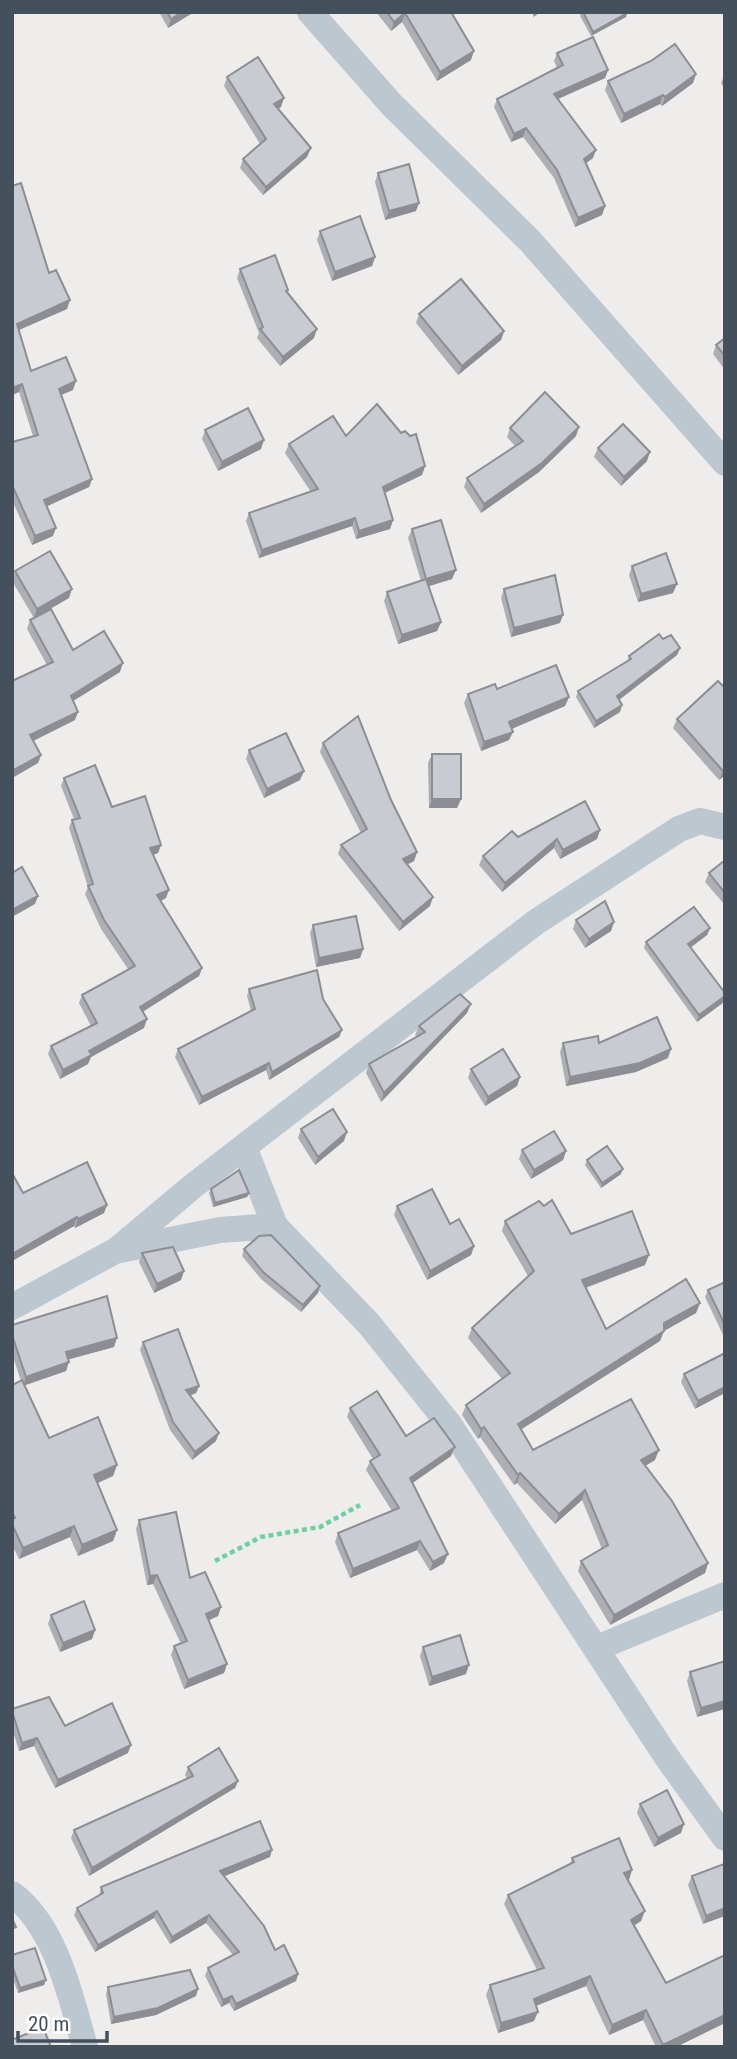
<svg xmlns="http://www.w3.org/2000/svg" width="737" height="2059" font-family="'Roboto Condensed',sans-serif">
  <rect width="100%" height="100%" fill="#efecec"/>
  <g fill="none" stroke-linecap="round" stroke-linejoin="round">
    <polyline stroke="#6dd19f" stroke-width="4.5" stroke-dasharray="5 3.5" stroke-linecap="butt" points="215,1561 261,1537 320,1527 360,1505"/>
    <g stroke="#bcc7d0" stroke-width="26">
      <polyline points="310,12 392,105 530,241 725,463"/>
      <polyline points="244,1147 275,1226"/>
      <polyline points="117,1250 193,1186 536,922 679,829 700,821 725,827"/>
      <polyline points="12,1307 115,1251 220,1230 275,1226 369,1324 449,1424 666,1756 725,1838"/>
      <polyline points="597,1648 725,1595"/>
      <path d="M12,1894C56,1926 71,1998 85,2047"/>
    </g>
  </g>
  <g fill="#adafb5">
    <polygon points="159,12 194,12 168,28"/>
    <polygon points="376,12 451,12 471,60 437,81 402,22 391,31"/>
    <polygon points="581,12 627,12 626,17 591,36 580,16"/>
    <polygon points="557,53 608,70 605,78 558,99 593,158 586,163 605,206 602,215 575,227 554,178 523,137 511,142 494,107 497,99 557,68 554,61"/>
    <polygon points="725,73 725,89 721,83"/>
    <polygon points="227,77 281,107 278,109 307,157 263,195 240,168 243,159 260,144 224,86"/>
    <polygon points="608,81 693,83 662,106 660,104 621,123 605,90"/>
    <polygon points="378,173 416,211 385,220 375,182"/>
    <polygon points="12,186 49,273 67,309 19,330 31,371 73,390 61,395 92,479 89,487 46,506 53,536 32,545 12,500 12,442 33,436 19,392 12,395"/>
    <polygon points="320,231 375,257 372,266 332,281 317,240"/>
    <polygon points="240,269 287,293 314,338 280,366 257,338 259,333 237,278"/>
    <polygon points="419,314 504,331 501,340 458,375 416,323"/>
    <polygon points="725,338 725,370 713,354 716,345"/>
    <polygon points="510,428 576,436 539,472 481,513 464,487 467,478 515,446 507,437"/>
    <polygon points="205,430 261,449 218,471 202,439"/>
    <polygon points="346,436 425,466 422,475 385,493 393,520 390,529 356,539 352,526 259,558 246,521 249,513 311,492 285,453 289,444"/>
    <polygon points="598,448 647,461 621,486 594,457"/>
    <polygon points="412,529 452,579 429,586 441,622 437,631 398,644 384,601 387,592 421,581 408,538"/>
    <polygon points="632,566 673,593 638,602 629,575"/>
    <polygon points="15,571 69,598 34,618 12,581"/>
    <polygon points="504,589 560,623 511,637 501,598"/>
    <polygon points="30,620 73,650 120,672 73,701 75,720 33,741 41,755 38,763 12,778 47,665 27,629"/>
    <polygon points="663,639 680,648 677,655 619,700 622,705 620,712 594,728 576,697 578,691 627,661 629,656"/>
    <polygon points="725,688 725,775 719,780 673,728 677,719"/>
    <polygon points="497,689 569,697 565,706 512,729 509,740 481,751 464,703 468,694"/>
    <polygon points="323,743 391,800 417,852 414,861 407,865 430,906 399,931 338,854 341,845 361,833 320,752"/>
    <polygon points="249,750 304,771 300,780 264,798 246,759"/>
    <polygon points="432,754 461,799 457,808 429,808 428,763"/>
    <polygon points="64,778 112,807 161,845 158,853 153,855 166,898 161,901 202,968 199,976 143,1012 144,1028 91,1057 88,1064 60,1079 48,1054 51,1046 91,1026 79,1003 82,995 128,969 101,929 85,894 88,887 69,828 72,820 74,819 61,786"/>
    <polygon points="600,830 597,839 560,859 554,848 502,892 479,865 483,856 518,837"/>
    <polygon points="725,860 725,905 705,882 709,873"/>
    <polygon points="576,920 614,922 611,931 585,948 573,929"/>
    <polygon points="313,925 363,949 360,958 316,967 310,933"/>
    <polygon points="710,928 707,935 691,947 724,1002 697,1022 644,948 646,942"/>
    <polygon points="249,989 323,999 342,1030 339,1037 269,1080 266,1070 199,1105 175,1057 178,1049 251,1011 247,996"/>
    <polygon points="467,1013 381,1102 366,1073 369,1064 417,1036 415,1035 419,1026"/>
    <polygon points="563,1043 599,1043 668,1058 636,1072 566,1086 560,1052"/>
    <polygon points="471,1069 520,1077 517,1086 485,1106 468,1078"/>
    <polygon points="301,1129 344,1141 315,1165 298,1138"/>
    <polygon points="522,1150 566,1151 563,1160 531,1179 519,1159"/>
    <polygon points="587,1160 621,1174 601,1188 585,1165"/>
    <polygon points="12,1173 23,1193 107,1205 104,1213 75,1228 74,1226 12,1261"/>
    <polygon points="211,1189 249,1193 247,1197 213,1207 209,1193"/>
    <polygon points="397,1206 450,1224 474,1246 471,1255 427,1280 394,1215"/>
    <polygon points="505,1221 571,1234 645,1265 586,1288 606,1329 700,1303 696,1313 664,1331 660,1341 521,1429 533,1450 655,1460 645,1466 708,1563 705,1573 610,1625 578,1571 581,1561 602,1549 582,1500 555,1524 517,1483 514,1485 480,1437 478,1439 462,1415 466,1405 502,1379 468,1338 472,1328 528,1276 502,1231"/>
    <polygon points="244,1249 318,1293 301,1312 261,1279 242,1256"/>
    <polygon points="142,1253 184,1271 181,1280 154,1293 139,1262"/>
    <polygon points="725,1282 725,1339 705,1297 708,1290"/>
    <polygon points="12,1325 114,1347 68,1359 66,1371 24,1385 49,1438 117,1465 113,1476 98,1483 117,1530 113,1541 78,1556 70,1537 19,1559 12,1545 12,1385 21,1381 12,1354"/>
    <polygon points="143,1342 199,1386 196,1393 190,1396 216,1441 192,1460 170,1430 140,1350"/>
    <polygon points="725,1353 695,1409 681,1382 684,1374"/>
    <polygon points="350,1408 451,1456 412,1483 444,1563 430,1571 417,1550 350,1578 335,1542 338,1533 392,1511 366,1470 370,1461 373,1459 347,1417"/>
    <polygon points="139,1520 190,1578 221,1607 218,1616 209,1620 227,1664 224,1673 184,1689 171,1655 174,1646 181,1644 153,1584 147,1585 136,1529"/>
    <polygon points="51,1615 95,1630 92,1639 60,1652 48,1624"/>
    <polygon points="423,1647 466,1674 429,1686 420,1656"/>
    <polygon points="725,1661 697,1717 687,1681 690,1672"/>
    <polygon points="12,1709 65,1726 128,1753 55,1788 34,1746 19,1751 12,1728"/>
    <polygon points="188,1767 238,1781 235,1788 89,1876 71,1838 74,1830 187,1779 185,1775"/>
    <polygon points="640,1804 681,1833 654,1847 637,1813"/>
    <polygon points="270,1857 224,1876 275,1950 298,1974 296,1981 234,2011 229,2003 221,2007 205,1976 208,1968 233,1955 206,1923 170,1944 154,1918 95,1952 74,1915 77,1908 99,1896 101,1887"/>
    <polygon points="572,1858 629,1880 628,1880 641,1921 634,1926 666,1983 725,1955 725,2023 676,2047 656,2047 643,2020 609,2035 586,1986 536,2006 534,2021 498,2033 486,1995 490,1985 537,1970 504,1904 508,1895 570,1864"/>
    <polygon points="725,1867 703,1924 688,1885 692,1876"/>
    <polygon points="12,1955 44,1985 18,1993 12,1975"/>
    <polygon points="108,1987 196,1996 156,2015 111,2024 106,1994"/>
  </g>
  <g fill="#8d8e93">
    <polygon points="182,12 194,12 168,28 171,19"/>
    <polygon points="534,12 541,12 533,17"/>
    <polygon points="405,13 402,22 391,31 394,22"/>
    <polygon points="627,13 626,17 591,36 593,32"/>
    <polygon points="474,51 471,60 437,81 440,72"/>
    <polygon points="608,70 605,78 551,102 554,94"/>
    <polygon points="696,74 693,83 662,106 665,97"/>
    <polygon points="663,95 660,104 621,123 624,114"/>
    <polygon points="284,98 281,107 270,113 274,104"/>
    <polygon points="526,128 523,137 511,142 514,134"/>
    <polygon points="311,148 307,157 263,195 266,187"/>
    <polygon points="596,150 593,158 581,167 584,159"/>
    <polygon points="419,203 416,211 385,220 389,211"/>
    <polygon points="605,206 602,215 575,227 578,218"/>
    <polygon points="375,257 372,266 332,281 335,272"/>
    <polygon points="70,300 67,309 14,332 17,324"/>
    <polygon points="317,329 314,338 280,366 283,357"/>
    <polygon points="504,331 501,340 458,375 462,366"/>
    <polygon points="76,381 73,390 56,397 59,389"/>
    <polygon points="22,384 19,392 12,395 12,388"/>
    <polygon points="579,427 576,436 539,472 481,513 484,504"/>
    <polygon points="264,440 261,449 218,471 222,462"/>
    <polygon points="650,452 647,461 621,486 624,477"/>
    <polygon points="425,466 422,475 380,495 383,487"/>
    <polygon points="92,479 89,487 41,509 44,500"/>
    <polygon points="355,518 352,526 259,558 262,550"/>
    <polygon points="393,520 390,529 356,539 359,531"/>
    <polygon points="56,528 53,536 32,545 35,536"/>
    <polygon points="456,570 452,579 423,588 426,579"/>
    <polygon points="677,584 673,593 638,602 641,594"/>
    <polygon points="72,589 69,598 34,618 37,609"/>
    <polygon points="563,615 560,623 511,637 514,628"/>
    <polygon points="441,622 437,631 398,644 402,635"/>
    <polygon points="680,648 677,655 615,703 617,696"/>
    <polygon points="123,663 120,672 68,704 71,696"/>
    <polygon points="569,697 565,706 506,731 509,722"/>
    <polygon points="622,705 620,712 594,728 596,721"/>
    <polygon points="78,712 75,720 27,744 30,735"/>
    <polygon points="513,732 509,740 481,751 484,742"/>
    <polygon points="41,755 38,763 12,778 12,771"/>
    <polygon points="725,769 725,775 719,780 723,771"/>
    <polygon points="304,771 300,780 264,798 267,789"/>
    <polygon points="432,799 461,799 457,808 429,808"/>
    <polygon points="600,830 597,839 560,859 563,850"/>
    <polygon points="557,839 554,848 502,892 505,883"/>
    <polygon points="161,845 158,853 147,857 150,848"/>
    <polygon points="417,852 414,861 399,868 403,859"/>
    <polygon points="169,890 166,898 154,904 157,895"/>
    <polygon points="38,896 35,904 12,917 12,910"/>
    <polygon points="433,897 430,906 399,931 403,922"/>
    <polygon points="614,922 611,931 585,948 589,939"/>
    <polygon points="710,928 707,935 686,951 688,944"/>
    <polygon points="363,949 360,958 316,967 319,958"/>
    <polygon points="202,968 199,976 137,1015 140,1007"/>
    <polygon points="725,996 724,1002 697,1022 699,1015"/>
    <polygon points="471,1004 467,1013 381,1102 384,1093"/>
    <polygon points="147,1019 144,1028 91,1057 88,1064 60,1079 63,1070 89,1051"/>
    <polygon points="342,1030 339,1037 269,1080 272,1072"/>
    <polygon points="671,1049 668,1058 636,1072 566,1086 570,1077"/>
    <polygon points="269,1063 266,1070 199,1105 202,1097"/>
    <polygon points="520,1077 517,1086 485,1106 488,1097"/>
    <polygon points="347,1132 344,1141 315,1165 318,1157"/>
    <polygon points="566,1151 563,1160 531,1179 534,1170"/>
    <polygon points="623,1169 621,1174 601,1188 602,1183"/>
    <polygon points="249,1193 247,1197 213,1207 215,1203"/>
    <polygon points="107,1205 104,1213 75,1228 78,1219"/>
    <polygon points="77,1217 74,1226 12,1261 12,1254"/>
    <polygon points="474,1246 471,1255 427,1280 430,1271"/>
    <polygon points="649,1255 645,1265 578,1290 582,1280"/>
    <polygon points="184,1271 181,1280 154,1293 157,1284"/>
    <polygon points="320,1286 318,1293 301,1312 303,1305"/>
    <polygon points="700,1303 696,1313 664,1331 660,1341 514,1434 518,1424 664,1323"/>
    <polygon points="117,1338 114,1347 63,1361 66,1352"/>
    <polygon points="69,1362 66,1371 23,1386 26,1377"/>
    <polygon points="199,1386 196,1393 183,1398 186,1390"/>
    <polygon points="725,1387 725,1393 695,1409 698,1401"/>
    <polygon points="484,1427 480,1437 478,1439 481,1429"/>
    <polygon points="219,1433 216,1441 192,1460 195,1452"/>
    <polygon points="455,1447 451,1456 407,1487 410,1478"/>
    <polygon points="659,1450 655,1460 638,1470 641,1460"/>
    <polygon points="117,1465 113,1476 90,1486 94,1475"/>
    <polygon points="520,1473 517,1483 514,1485 518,1475"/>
    <polygon points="585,1490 582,1500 555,1524 559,1514"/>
    <polygon points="74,1526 70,1537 19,1559 23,1548"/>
    <polygon points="117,1530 113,1541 78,1556 82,1545"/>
    <polygon points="420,1541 417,1550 350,1578 353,1569"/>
    <polygon points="448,1554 444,1563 430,1571 433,1562"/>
    <polygon points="708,1563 705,1573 610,1625 614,1615"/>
    <polygon points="157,1575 153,1584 147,1585 150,1576"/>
    <polygon points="221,1607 218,1616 203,1623 206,1614"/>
    <polygon points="95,1630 92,1639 60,1652 63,1643"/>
    <polygon points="227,1664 224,1673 184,1689 188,1680"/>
    <polygon points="469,1665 466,1674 429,1686 432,1677"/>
    <polygon points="725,1701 725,1709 697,1717 701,1708"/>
    <polygon points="37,1738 34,1746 19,1751 22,1743"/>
    <polygon points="131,1745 128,1753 55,1788 58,1780"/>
    <polygon points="238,1781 235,1788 89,1876 92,1868"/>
    <polygon points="684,1824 681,1833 654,1847 658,1838"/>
    <polygon points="272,1850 270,1857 218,1879 220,1871"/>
    <polygon points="632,1870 629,1880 620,1883 624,1873"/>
    <polygon points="725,1908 725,1916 703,1924 706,1916"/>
    <polygon points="157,1911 154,1918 95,1952 98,1945"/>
    <polygon points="645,1911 641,1921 627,1929 631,1920"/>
    <polygon points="209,1915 206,1923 170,1944 172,1937"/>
    <polygon points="298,1974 296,1981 234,2011 236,2004"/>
    <polygon points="590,1976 586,1986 530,2008 534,1999"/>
    <polygon points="46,1980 44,1985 18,1993 20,1988"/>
    <polygon points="198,1989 196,1996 156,2015 111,2024 114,2017"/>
    <polygon points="232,1996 229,2003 221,2007 223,2000"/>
    <polygon points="646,2010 643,2020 609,2035 612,2025"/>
    <polygon points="538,2012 534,2021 498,2033 501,2023"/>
    <polygon points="725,2015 725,2023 676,2047 663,2047 663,2045"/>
  </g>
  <g fill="#c9cbd2" stroke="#8d8e93" stroke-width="2">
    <polygon points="167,12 182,12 171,19"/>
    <polygon points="387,12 451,12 474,51 440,72 405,13 394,22"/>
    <polygon points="583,12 627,12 627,13 593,32"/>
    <polygon points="593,37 608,70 554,94 596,150 584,159 605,206 578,218 557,170 526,128 514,134 497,99 563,65 557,53"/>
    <polygon points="675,44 696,74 665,97 663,95 624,114 608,81 651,61"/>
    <polygon points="258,57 284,98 274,104 311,148 266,187 243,159 266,139 227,77"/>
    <polygon points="409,164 419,203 389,211 378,173"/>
    <polygon points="21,183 49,273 56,270 70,300 17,324 31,371 66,357 76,381 59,389 92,479 44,500 56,528 35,536 12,485 12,442 38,435 22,384 12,388 12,186"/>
    <polygon points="360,216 375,257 335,272 320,231"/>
    <polygon points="275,255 288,290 286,291 317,329 283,357 260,329 263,327 240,269"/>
    <polygon points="461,279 504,331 462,366 419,314"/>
    <polygon points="725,338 725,356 716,345"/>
    <polygon points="545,392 579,427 542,463 484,504 467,478 523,441 510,428"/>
    <polygon points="377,404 401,433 405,431 410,436 416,434 425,466 383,487 393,520 359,531 355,518 262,550 249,513 318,489 289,444 333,416 346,436"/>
    <polygon points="248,408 264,440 222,462 205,430"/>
    <polygon points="623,424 650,452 624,477 598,448"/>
    <polygon points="441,520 456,570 426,579 412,529"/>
    <polygon points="50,551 72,589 37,609 15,571"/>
    <polygon points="666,553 677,584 641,594 632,566"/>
    <polygon points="555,575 563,615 514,628 504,589"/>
    <polygon points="426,579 441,622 402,635 387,592"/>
    <polygon points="51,609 73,650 104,631 123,663 71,696 78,712 30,735 41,755 12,771 12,681 53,662 30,620"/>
    <polygon points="659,634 663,639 671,635 680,648 617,696 622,705 596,721 578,691 631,659 629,656"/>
    <polygon points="556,665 569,697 509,722 513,732 484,742 468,694 495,684 497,689"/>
    <polygon points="718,681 725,688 725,769 723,771 677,719"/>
    <polygon points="358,716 391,800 417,852 403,859 433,897 403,922 341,845 367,829 323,743"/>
    <polygon points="286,733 304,771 267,789 249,750"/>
    <rect x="432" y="754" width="29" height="45"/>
    <polygon points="95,765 112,807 145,796 161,845 150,848 169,890 157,895 202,968 140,1007 147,1019 89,1051 92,1055 63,1070 51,1046 97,1023 82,995 135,966 104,920 88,886 93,884 72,820 80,818 64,778"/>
    <polygon points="585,801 600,830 563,850 557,839 505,883 483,856 512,831 518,837"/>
    <polygon points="725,860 725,893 709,873"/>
    <polygon points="22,867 38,896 12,910 12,873"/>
    <polygon points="605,901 614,922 589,939 576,920"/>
    <polygon points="694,907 710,928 688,944 725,993 725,996 699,1015 646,942"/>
    <polygon points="356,916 363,949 319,958 313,925"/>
    <polygon points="317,970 323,999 342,1030 272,1072 269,1063 202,1097 178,1049 255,1009 249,989"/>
    <polygon points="460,994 471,1004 384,1093 369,1064 425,1032 419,1026"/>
    <polygon points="657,1017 671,1049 640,1063 570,1077 563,1043 598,1036 599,1043"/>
    <polygon points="503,1049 520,1077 488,1097 471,1069"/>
    <polygon points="333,1109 347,1132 318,1157 301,1129"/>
    <polygon points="554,1131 566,1151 534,1170 522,1150"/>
    <polygon points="607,1146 623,1169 602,1183 587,1160"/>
    <polygon points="87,1162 107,1205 78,1219 77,1217 12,1254 12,1173 23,1193"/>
    <polygon points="239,1170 249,1193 215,1203 211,1189"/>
    <polygon points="432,1189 450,1224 459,1219 474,1246 430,1271 397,1206"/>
    <polygon points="552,1200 571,1234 632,1211 649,1255 582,1280 606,1329 686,1279 700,1303 664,1323 664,1331 518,1424 533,1450 631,1399 659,1450 641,1460 672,1501 708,1563 614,1615 581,1561 608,1545 585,1490 559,1514 520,1473 518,1475 484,1427 481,1429 466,1405 510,1373 472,1328 534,1271 505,1221 539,1201 544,1206"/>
    <polygon points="271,1235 320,1286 303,1305 263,1272 244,1249 259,1236"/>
    <polygon points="173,1247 184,1271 157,1284 142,1253"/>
    <polygon points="725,1282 725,1325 708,1290"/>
    <polygon points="107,1296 117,1338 66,1352 69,1362 26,1377 12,1335 12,1325"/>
    <polygon points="178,1329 199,1386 186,1390 219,1433 195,1452 173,1422 143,1342"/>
    <polygon points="725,1353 725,1387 698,1401 684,1374"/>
    <polygon points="22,1380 49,1438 98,1417 117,1465 94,1475 117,1530 82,1545 74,1526 23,1548 12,1524 12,1519 15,1518 12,1512 12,1385"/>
    <polygon points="377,1391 406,1436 434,1418 455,1447 410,1478 448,1554 433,1562 420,1541 353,1569 338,1533 399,1508 370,1461 380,1455 350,1408"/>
    <polygon points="176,1512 190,1578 205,1572 221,1607 206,1614 227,1664 188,1680 174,1646 187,1641 157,1575 150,1576 139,1520"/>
    <polygon points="84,1601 95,1630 63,1643 51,1615"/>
    <polygon points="460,1635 469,1665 432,1677 423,1647"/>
    <polygon points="725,1661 725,1701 701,1708 690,1672"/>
    <polygon points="49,1697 65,1726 112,1703 131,1745 58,1780 37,1738 22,1743 12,1711 12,1709"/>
    <polygon points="219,1748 238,1781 92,1868 74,1830 193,1776 188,1767"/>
    <polygon points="667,1790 684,1824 658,1838 640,1804"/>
    <polygon points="260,1821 272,1850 220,1871 264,1926 275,1950 284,1945 298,1974 236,2004 232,1996 223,2000 208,1968 239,1952 209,1915 172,1937 157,1911 98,1945 77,1908 103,1893 101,1887"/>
    <polygon points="619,1838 632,1870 624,1873 645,1911 631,1920 666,1983 725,1955 725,2015 663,2045 646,2010 612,2025 590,1976 534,1999 538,2012 501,2023 490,1985 544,1968 508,1895 574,1862 572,1858"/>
    <polygon points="724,1864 725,1867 725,1908 706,1916 692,1876"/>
    <polygon points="12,1919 16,1927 12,1929"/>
    <polygon points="35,1948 46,1980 20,1988 12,1965 12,1955"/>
    <polygon points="190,1970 198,1989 158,2008 114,2017 108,1987"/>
    <polygon points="43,2027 51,2047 12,2047 12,2040"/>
  </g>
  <rect width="737" height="2059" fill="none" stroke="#44505b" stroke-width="28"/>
  <path d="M18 2031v10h89v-10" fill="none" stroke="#44505b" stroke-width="3.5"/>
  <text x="28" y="2031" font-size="21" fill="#44505b" stroke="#ffffff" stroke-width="5" paint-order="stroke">20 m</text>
</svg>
